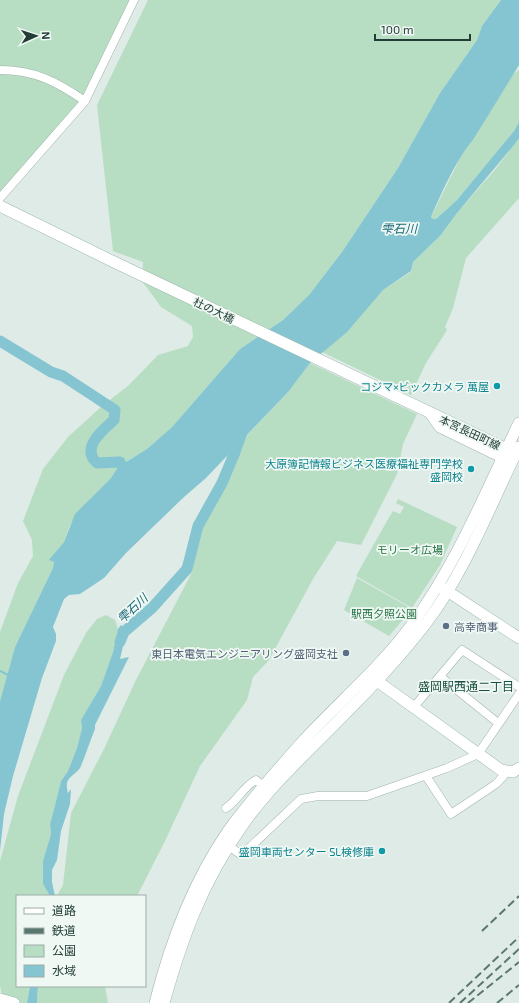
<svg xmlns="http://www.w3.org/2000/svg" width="519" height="1003" font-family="'Exo 2','Noto Sans JP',sans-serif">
  <rect width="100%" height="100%" fill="#dfebe6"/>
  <g fill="#b7ddc2">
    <polygon points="0,0 133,0 85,101 0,198"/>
    <polygon points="148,0 501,0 482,26 477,40 440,93 398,168 342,252 309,295 283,320 240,349 172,427 147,449 118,467 111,478 91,498 70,525 64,542 50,560 55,562 53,568 15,647 0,701 0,632 18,583 33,556 32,540 23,521 43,469 68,437 102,406 128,386 158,355 188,346 193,337 192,326 161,307 142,281 143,262 113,251 97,105"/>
    <polygon points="519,70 519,122 514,131 457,200 436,219 433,219 431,217 464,150 473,140 511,75"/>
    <polygon points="519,138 519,198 466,258 453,308 445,327 447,330 426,363 411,395 322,352 383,290 411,272 413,262 440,236 457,213 494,171"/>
    <polygon points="310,363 417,414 403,444 397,474 361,545 337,541 313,579 269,660 253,677 247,700 200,766 164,843 137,896 57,896 63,885 71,813 104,749 135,682 191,574 204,523 216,500 240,443 289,391"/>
    <polygon points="398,499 457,527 440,565 412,608 356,576 391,514 393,511 400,514 404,507 396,503"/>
    <polygon points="357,578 412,609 389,636 344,610"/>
    <polygon points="106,615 115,620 118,629 113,652 101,686 81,720 82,728 77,748 68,771 61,781 54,809 50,824 51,834 43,861 43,884 50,896 17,896 17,986 30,986 27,1003 4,1003 0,986 0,861 18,796 64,675 86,633 97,619"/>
    <polygon points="38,986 105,986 108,1003 37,1003"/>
  </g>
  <g fill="#85c5d2">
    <path d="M501,0H519V65L473,140C457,158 441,194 431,217L433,219H436L457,200L514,131L519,122V138L514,145L457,213L440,236L413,262L411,271L383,290L347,332L310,363L289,391L206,478L184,497L126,553L104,578L80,594L69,595L64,599L53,627L56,634V641L42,678L13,776L4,814L0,851V701L15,647L53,568L54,562L49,560L64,542L75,514L111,478L118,467L147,449L172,427L240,349L283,320L309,295L342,252L398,168L440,93L477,40L482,26Z"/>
    <path d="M121,625L129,633L124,642L120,659L129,657L95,725V729C90,741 86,754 81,766C76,777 63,775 68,793L71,789L70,804L61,831L57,860L52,870V882L55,896H50L43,884V861L51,834L50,824L54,809L61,781L68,771L77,748L82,728L81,720L101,686L113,652L118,629Z"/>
    <polygon points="30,986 38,986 37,1003 27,1003"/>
  </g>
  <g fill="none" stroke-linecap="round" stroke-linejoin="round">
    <polyline stroke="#85c5d2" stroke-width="2" points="0,671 10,676"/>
    <g stroke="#85c5d2" stroke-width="11">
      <path d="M0,341L51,372L63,376L115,410L114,420C103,430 80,448 97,463L120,462L128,477"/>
      <polyline points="120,642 124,632 152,608 187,569 198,526 222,483 235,452 242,432"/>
    </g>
    <g stroke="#a2b3ad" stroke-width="9">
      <g id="street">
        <path d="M0,70C35,70 57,82 85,101"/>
        <polyline points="0,198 85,101 134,0"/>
        <polyline points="441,677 498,723"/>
        <polyline points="413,708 462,650 519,687"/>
        <polyline points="426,776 451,814 496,784 507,772"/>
        <path d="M226,808C238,800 244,786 256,780L266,788"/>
        <polyline points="229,846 240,854 244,853 301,799 318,796 367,796 447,768 478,754 519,694"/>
      </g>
    </g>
    <g stroke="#9eb7af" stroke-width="12">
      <g id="secondary">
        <polyline points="0,206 114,262 513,452"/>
        <polyline points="430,413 440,427 508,460"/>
        <polyline points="441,587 519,638"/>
        <polyline points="370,676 501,770 513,772 519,768"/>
        <polyline points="0,999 14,1003"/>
        <path d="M155,1003C170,943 193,882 228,831C251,799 278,769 304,740C340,701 382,666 413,623C456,565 487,489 519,423"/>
        <path d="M164,1003C182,938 203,881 242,826C265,793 294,765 323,736C359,700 396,663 427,622C466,570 490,506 519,447"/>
      </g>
    </g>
    <use href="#street" stroke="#fff" stroke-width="8"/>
    <use href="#secondary" stroke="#fff" stroke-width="11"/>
    <g stroke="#5a7770" stroke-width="2" stroke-dasharray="8 4" stroke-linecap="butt">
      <polyline points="482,931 519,896"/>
      <polyline points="449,1003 519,937"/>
      <polyline points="460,1003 519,949"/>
      <polyline points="468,1003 519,962"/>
      <polyline points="497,1003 519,985"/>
    </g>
  </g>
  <g fill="#0f9aa8" stroke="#f0f8f4" stroke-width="1.5">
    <circle cx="497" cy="386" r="4"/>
    <circle cx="471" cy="469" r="4"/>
    <circle cx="382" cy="851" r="4"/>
  </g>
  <g fill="#5c6f8a" stroke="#f0f8f4" stroke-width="1.5">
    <circle cx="446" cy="626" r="4"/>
    <circle cx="346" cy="653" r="4"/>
  </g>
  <g text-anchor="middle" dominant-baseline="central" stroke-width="3.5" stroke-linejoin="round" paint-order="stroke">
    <g font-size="11" fill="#203c35" stroke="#f0f8f4">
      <text transform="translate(214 310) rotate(26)">杜の大橋</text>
      <text transform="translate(470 432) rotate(25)">本宮長田町線</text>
    </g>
    <g font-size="11" fill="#0d838f" stroke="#f0f8f4" text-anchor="end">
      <text x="489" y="386">コジマ×ビックカメラ 萬屋</text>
      <text x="463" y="463">大原簿記情報ビジネス医療福祉専門学校<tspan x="463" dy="13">盛岡校</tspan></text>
      <text x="374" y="851">盛岡車両センター SL検修庫</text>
    </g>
    <g font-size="11" fill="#297447" stroke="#f0f8f4">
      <text x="410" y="549">モリーオ広場</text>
      <text x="384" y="613">駅西夕照公園</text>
    </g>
    <g font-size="11" fill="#4e5e75" stroke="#f0f8f4" text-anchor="start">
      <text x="454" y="626">高幸商事</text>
      <text x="338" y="653" text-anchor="end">東日本電気エンジニアリング盛岡支社</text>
    </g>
    <g font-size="12" font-style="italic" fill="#186779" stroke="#f0f8f4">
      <text x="399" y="228">雫石川</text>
      <text transform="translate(132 608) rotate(-43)">雫石川</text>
    </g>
    <g font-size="12" fill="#1b4e43" stroke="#f0f8f4">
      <text x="466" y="686">盛岡駅西通二丁目</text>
    </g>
  </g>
  <rect x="16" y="895" width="130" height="92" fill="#f0f8f4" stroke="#9dada8"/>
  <rect x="24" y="908" width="20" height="6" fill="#ffffff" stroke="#9dada8"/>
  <text x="52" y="915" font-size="12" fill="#203c35">道路</text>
  <rect x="24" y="928" width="20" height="6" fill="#5a7770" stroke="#9dada8"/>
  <text x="52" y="935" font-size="12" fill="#203c35">鉄道</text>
  <rect x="24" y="945" width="20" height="12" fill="#b7ddc2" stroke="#9dada8"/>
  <text x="52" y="955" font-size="12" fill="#203c35">公園</text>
  <rect x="24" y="965" width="20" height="12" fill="#85c5d2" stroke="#9dada8"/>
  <text x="52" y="975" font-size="12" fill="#203c35">水域</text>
  <g transform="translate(36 36) rotate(87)" stroke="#f0f8f4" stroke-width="3" paint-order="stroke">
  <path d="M0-3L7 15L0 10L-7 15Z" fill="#203c35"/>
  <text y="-6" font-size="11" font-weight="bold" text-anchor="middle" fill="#203c35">N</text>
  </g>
  <path d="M375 34v6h95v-6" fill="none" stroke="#203c35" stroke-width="2"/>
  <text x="381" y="34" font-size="12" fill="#203c35" stroke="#f0f8f4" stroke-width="3" paint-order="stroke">100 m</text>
</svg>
